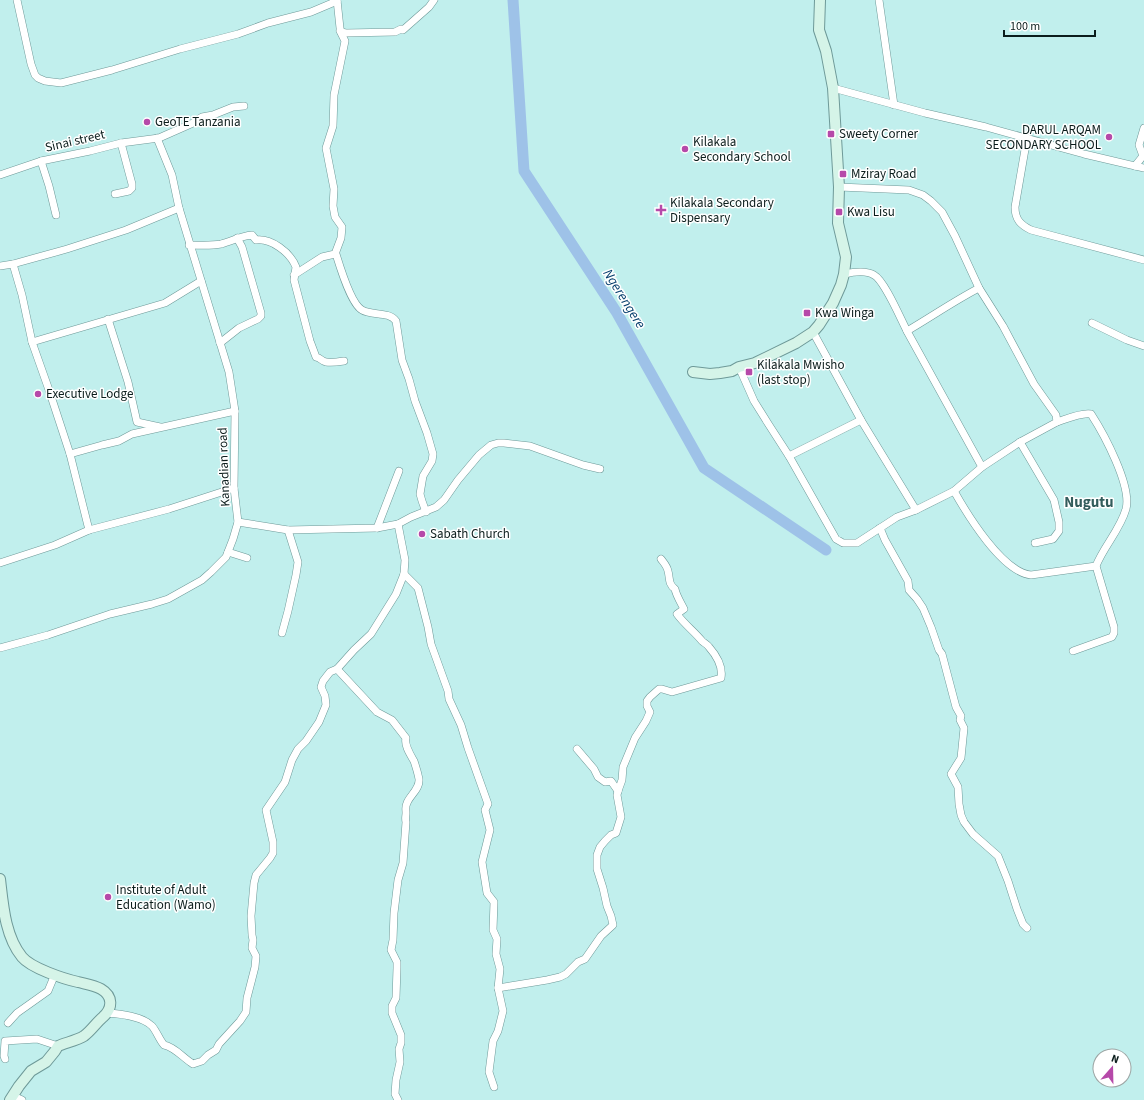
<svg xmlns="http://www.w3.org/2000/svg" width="1144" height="1100" font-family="'Source Sans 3',sans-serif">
  <rect width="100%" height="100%" fill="#c1efed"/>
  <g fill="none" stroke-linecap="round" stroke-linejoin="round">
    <polyline stroke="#9ec2e8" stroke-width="11" points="513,0 524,171 617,313 704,468 826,550"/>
    <g stroke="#6e9998" stroke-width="8">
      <g id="street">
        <polyline points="17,0 31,64 35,75 38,78 45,81 61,83 112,70 180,49 238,34 268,23 311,12 337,1"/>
        <polyline points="337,0 340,28 341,32 346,33 395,32 401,29 403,30 429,7 434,0"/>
        <polyline points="879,0 894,105"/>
        <polyline points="833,88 925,113 986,127 1084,154 1144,168"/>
        <path d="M1027,138L1015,207C1015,220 1021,225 1031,230L1144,260"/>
        <polyline points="41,161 49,186 56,215"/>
        <polyline points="1135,166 1143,156 1139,145 1144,128"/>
        <polyline points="0,175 41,161 90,151 121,143 159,138 193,123 202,117 213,115 233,107 244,106"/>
        <polyline points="115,194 129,191 132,188 132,184 121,143"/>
        <path d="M189,245C200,245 211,246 221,244C232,241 241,236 252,235L256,240C271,238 290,252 296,267L294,280L310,341L316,357C321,358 321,361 326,362C331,363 338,362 344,361"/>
        <path d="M336,254C340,267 351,304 362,310C372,316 389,311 396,321L402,360L409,379L415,401L427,433L433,454L432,461L423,476L420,494L422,501L426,512"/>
        <polyline points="13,264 22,295 32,342 49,390 70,454 89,530"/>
        <polyline points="0,266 13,264 67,249 126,230 179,208"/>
        <path d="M844,274C853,272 866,270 874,275C885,281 901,320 908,333C932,377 957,422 982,467"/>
        <polyline points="294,275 322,257 335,254 341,238 342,227 335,217 333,206 334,189 326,148 333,126 334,95 345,41 340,31"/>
        <polyline points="108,319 128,382 137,422 160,427"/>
        <polyline points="1092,323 1127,340 1144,346"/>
        <path d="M907,331C931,317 954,301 979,288"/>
        <polyline points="813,332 861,420 916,510"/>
        <polyline points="32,342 165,303 201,281"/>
        <polyline points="220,343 239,328 258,319 261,316 261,313 242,247 237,238"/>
        <polyline points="739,367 754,401 769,425 789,456 836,539 843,543 857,543 897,517 916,510 954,491 982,467 1020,442 1057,422 1056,415 1034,384 1003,326 979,288 955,236 942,212 931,201 923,195 909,190 839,187"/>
        <path d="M1057,422C1066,419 1082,412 1091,414C1104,434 1132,486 1126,509C1120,530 1104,546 1096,566L1114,627V633L1112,637L1073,651"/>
        <polyline points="1020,442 1054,500 1059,522 1059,531 1053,539 1035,543"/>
        <polyline points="70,454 102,445 119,441 132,434 235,411"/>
        <polyline points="789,456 861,420"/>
        <path d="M954,491C967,514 1002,572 1031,575L1096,566"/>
        <polyline points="238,522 288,530 377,528 398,524 411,517 436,507 444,500 458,480 479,455 491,445 498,443 504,443 530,446 583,465 600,469"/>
        <polyline points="377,528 399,471"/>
        <polyline points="880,528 885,540 908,581 909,590 917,599 923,608 931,627 939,650 942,654 956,707 961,716 960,720 964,728 961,758 951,774 958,787 959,804 961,815 964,822 973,834 998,856 1008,881 1017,909 1023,924 1027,928"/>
        <polyline points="228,552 247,558"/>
        <polyline points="0,563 55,545 89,530 169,509 234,488"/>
        <polyline points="404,574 418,588 428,627 431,644 448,691 449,699 461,725 468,748 488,804 485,810 490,830 482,862 487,893 494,902 493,930 497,939 496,954 500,969 498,988 503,1011 498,1031 493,1041 489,1072 494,1087"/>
        <polyline points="282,633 288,611 296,575 298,562 288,530"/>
        <polyline points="0,648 48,635 110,614 152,604 168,599 202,580 211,572 226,557 233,539 238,522 234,488 235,411 229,372 179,208 172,175 157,138"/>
        <path d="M337,669L377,712L392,720L406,738C404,745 410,754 414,761C415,764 418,774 419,779C420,789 410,795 407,803C405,807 406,809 406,813C406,816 405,818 406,822L403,863L398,880L394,913L393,940L391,950L397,962V968L396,998L392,1006V1013L401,1035V1043L399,1049L400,1062L396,1080L395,1094L398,1100"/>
        <polyline points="577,749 594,769 598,777 605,782 611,781 618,791"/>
        <path d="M498,988L547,980L560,977L566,974L578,962L585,959L601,936L613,925L611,916L607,906L603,888L597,869V855L600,847L605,841L611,835L616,833L621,817L617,795L618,791L622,780L623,767L635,738L646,721L650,712L647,706V701L650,697L659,689H662L672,692L721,678C723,667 716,655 709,647C707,644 704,643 702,641C694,631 684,624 677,614L684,609C681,603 676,595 675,589C668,584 670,578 668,571C667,566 664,563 661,559"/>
        <path d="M107,1013C121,1014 142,1016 152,1026C157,1032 159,1039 164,1045C175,1047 183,1058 193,1064L202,1061L208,1055L216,1050L219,1044L240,1021L246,1012L247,998L255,967L256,956L252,948L253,940L252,935L251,916L254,883L256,875L270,858L273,853V842L266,810L285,782L292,760L298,749L306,741L319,722L326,705L325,696L321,687L323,681L330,672L337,669L354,650L371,634L396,594L404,574L405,560L398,524"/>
        <polyline points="8,1023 17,1013 48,991 53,979 57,976"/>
        <polyline points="5,1059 4,1056 5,1041 37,1039 58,1046"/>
        <polyline points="13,1096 22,1100"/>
      </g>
    </g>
    <g stroke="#6e9998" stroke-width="12">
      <g id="secondary">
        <polyline points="693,372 710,374 720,373 732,371 739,367 755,363 796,343 813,332 819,325 833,303 841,285 844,274 846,257 838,223 839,187 833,88 826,51 819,30 820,0"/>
        <path d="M0,879C3,905 5,936 22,957C31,968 64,979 78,982C86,984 94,985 101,989C113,996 113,1008 103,1017C96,1023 91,1031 84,1036C78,1040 65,1043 58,1046L55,1051L46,1062L31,1071L19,1086L10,1100"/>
      </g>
    </g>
    <use href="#street" stroke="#fff" stroke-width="7"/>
    <use href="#secondary" stroke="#d5f4e8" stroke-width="10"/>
  </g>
  <g fill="#b649a9" stroke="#fff" stroke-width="1.5">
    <circle cx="147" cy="122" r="4"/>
    <rect x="827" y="130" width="8" height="8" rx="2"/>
    <circle cx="1109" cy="137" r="4"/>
    <circle cx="685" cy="149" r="4"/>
    <rect x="839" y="170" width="8" height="8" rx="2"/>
    <path d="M659 204h4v4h4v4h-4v4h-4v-4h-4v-4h4z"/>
    <rect x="835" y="208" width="8" height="8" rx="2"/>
    <rect x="803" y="309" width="8" height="8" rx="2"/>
    <rect x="745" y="368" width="8" height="8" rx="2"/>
    <circle cx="38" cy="394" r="4"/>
    <circle cx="422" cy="534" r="4"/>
    <circle cx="108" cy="897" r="4"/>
  </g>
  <g text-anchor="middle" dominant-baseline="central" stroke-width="3" stroke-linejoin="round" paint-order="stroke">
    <g font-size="13" fill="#0b1d1c" stroke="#fff" text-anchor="start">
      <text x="155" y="122">GeoTE Tanzania</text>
      <text x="1101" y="130" text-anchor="end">DARUL ARQAM<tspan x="1101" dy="15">SECONDARY SCHOOL</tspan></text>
      <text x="839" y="134">Sweety Corner</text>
      <text x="693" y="142">Kilakala<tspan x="693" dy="15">Secondary School</tspan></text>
      <text x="851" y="174">Mziray Road</text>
      <text x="670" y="203">Kilakala Secondary<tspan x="670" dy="15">Dispensary</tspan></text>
      <text x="847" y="212">Kwa Lisu</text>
      <text x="815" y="313">Kwa Winga</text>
      <text x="757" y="365">Kilakala Mwisho<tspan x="757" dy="15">(last stop)</tspan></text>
      <text x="46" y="394">Executive Lodge</text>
      <text x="430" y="534">Sabath Church</text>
      <text x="116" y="890">Institute of Adult<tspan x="116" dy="15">Education (Wamo)</tspan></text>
    </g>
    <g font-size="13" fill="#0b1d1c" stroke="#fff">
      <text transform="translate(75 141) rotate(-13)">Sinai street</text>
      <text transform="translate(224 467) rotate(-92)">Kanadian road</text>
    </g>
    <g font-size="14" font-style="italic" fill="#07406e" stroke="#fff">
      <text transform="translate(624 299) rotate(58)">Ngerengere</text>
    </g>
    <g font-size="15" font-weight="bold" fill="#335d5c" stroke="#fff">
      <text x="1089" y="502">Nugutu</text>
    </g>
  </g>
  <g transform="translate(1112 1068) rotate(20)"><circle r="19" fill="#ffffff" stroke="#9da5a4"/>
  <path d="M0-3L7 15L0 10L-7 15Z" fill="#b649a9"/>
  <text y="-6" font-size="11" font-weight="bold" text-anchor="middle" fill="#0b1d1c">N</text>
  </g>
  <path d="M1004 30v6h91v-6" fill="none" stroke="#0b1d1c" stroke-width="2"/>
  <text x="1010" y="30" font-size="12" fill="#0b1d1c" stroke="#ffffff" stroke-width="3" paint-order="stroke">100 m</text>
</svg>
